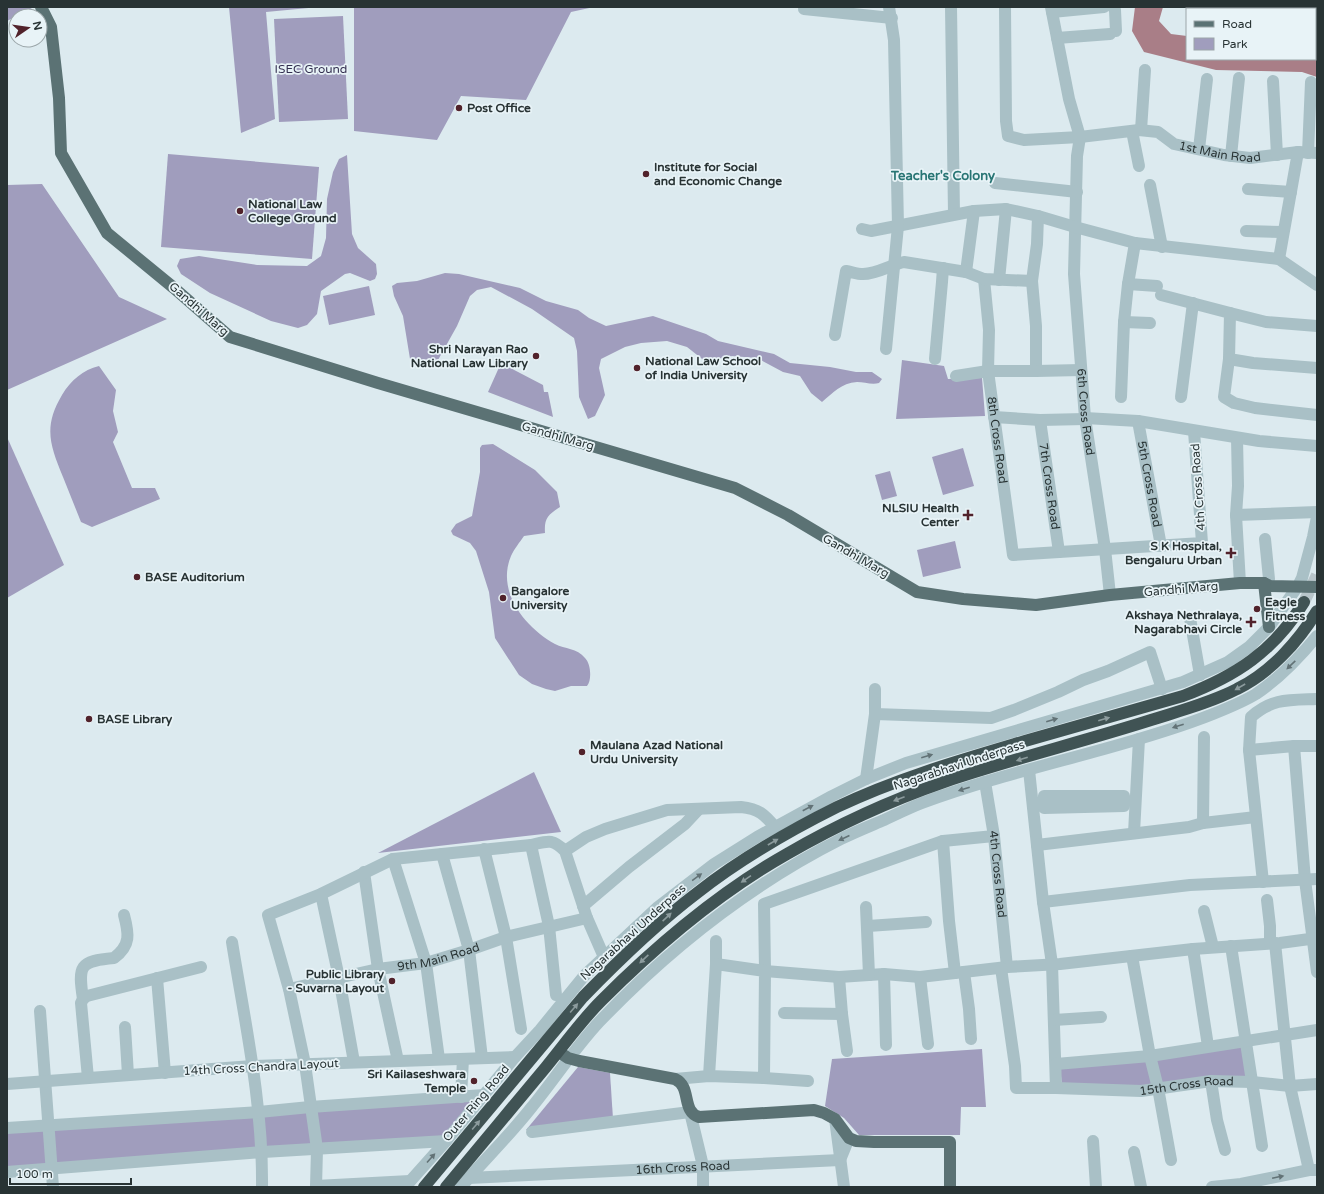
<svg xmlns="http://www.w3.org/2000/svg" width="1324" height="1194" font-family="'Varela Round',sans-serif">
  <rect width="100%" height="100%" fill="#dceaef"/>
  <g fill="#a09dbd">
    <polygon points="7,7 34,7 7,21"/>
    <polygon points="229,7 319,7 266,12 275,119 241,133"/>
    <polygon points="354,7 594,7 571,12 526,100 461,96 437,140 354,131"/>
    <polygon points="343,16 348,119 279,122 274,19"/>
    <polygon points="168,154 319,167 312,259 161,247"/>
    <polygon points="347,155 352,234 358,248 376,264 377,274 375,279 370,281 350,273 345,274 321,291 317,314 307,325 298,328 271,321 210,293 181,274 177,266 180,259 199,256 257,265 307,266 321,256 326,238 327,199 333,172 339,159"/>
    <polygon points="42,184 119,297 167,319 7,390 7,185"/>
    <path d="M445,273L459,274L520,288L546,301L578,310L589,318L606,326L653,316L706,334L718,341L774,354L790,363L830,367L856,372H872L882,379L879,383C872,385 864,382 857,382C841,383 833,393 822,402L811,393L800,376L783,372L757,358L732,356L706,362L687,347L667,341L641,343L625,347L601,359L599,368L605,395L595,416L588,419L579,397L577,351L574,338L532,309L491,287L477,290L470,296L457,326L438,360L421,368L411,365L403,316L394,296L392,286L397,283L417,281Z"/>
    <polygon points="369,286 375,315 329,325 323,296"/>
    <polygon points="902,360 944,366 948,379 982,378 985,416 896,419"/>
    <polygon points="501,363 543,385 544,392 548,392 553,417 488,392"/>
    <path d="M99,366L116,390L113,411L118,432L113,442L132,488H155L160,499L92,527L81,522C75,507 69,492 63,477C50,445 43,427 62,395C71,380 83,370 99,366Z"/>
    <polygon points="7,437 64,565 7,598"/>
    <path d="M493,444L535,470L557,492L560,507C548,515 544,518 545,533L524,536C520,542 514,549 511,556C496,592 525,627 555,644C565,649 577,648 585,658C591,664 592,680 587,686H571L555,691L546,689L532,684L519,675L495,638L489,592L476,551L470,543L453,535L451,531L456,524L472,516L480,472V448L482,445Z"/>
    <polygon points="963,448 974,486 943,495 932,457"/>
    <polygon points="890,471 897,496 882,500 875,475"/>
    <polygon points="955,541 961,568 923,577 917,550"/>
    <polygon points="534,772 561,832 378,853"/>
    <polygon points="1243,1044 1248,1078 1161,1085 1155,1059"/>
    <polygon points="982,1049 986,1107 961,1107 960,1135 859,1135 844,1118 825,1106 832,1059"/>
    <polygon points="1146,1059 1152,1086 1062,1086 1060,1066"/>
    <polygon points="578,1067 610,1073 613,1119 526,1130"/>
    <polygon points="484,1095 446,1141 7,1172 7,1128"/>
  </g>
  <polygon fill="#a97e87" points="1135,7 1163,7 1159,21 1171,34 1187,36 1187,59 1315,59 1315,47 1317,47 1317,77 1302,72 1216,70 1144,52 1132,31"/>
  <g fill="none" stroke-linecap="round" stroke-linejoin="round">
    <polyline stroke="#b8c5ca" stroke-width="12" stroke-dasharray="12 6" stroke-linecap="butt" points="1304,602 1317,575"/>
    <g stroke="#a9c0c6" stroke-width="12">
      <polyline points="951,7 954,214"/>
      <path id="s1" d="M1005,7L1006,121L1008,136L1024,140L1080,137L1139,130L1158,132L1174,144L1224,155L1250,158L1298,152L1317,153"/>
      <path id="s2" d="M1051,7L1069,99L1080,137L1077,156L1074,274L1085,418L1105,549L1110,595"/>
      <polyline points="1113,7 1115,10 1116,31"/>
      <polyline points="1228,7 1237,8"/>
      <polyline points="804,9 892,18"/>
      <polyline points="1283,9 1283,7"/>
      <polyline points="1315,9 1315,7"/>
      <polyline points="1052,12 1104,7"/>
      <polyline points="1057,38 1110,34"/>
      <polyline points="1273,81 1277,155"/>
      <polyline points="1141,130 1145,70"/>
      <polyline points="1132,131 1139,166"/>
      <polyline points="1199,149 1207,79"/>
      <polyline points="1308,153 1311,82"/>
      <polyline points="1231,156 1239,78"/>
      <polyline points="995,183 1077,192"/>
      <polyline points="1150,185 1162,247"/>
      <polyline points="1248,189 1291,192"/>
      <polyline points="1038,216 1075,227 1135,243 1279,259 1317,285"/>
      <polyline points="862,229 871,231 974,211 1006,209 1038,216 1037,244 1032,281 1036,326 1036,371 1081,370"/>
      <polyline points="1246,231 1283,232"/>
      <polyline points="1279,259 1298,152"/>
      <polyline points="966,272 974,211"/>
      <path id="s3" d="M984,279L989,330L988,371L1013,555L1202,543L1194,431"/>
      <polyline points="999,280 1006,209"/>
      <polyline points="1128,284 1157,286"/>
      <polyline points="1161,295 1230,313 1229,359 1253,363 1317,368"/>
      <polyline points="1230,313 1266,322 1317,326"/>
      <polyline points="1124,322 1150,323"/>
      <path d="M835,335L846,271C852,272 857,274 863,274C877,274 890,265 904,262L966,272L984,279L1032,281"/>
      <polyline points="886,349 898,226 894,40 889,7"/>
      <polyline points="935,359 942,282 943,268"/>
      <polyline points="1229,359 1224,397 1234,403 1255,408 1317,415"/>
      <polyline points="956,376 988,371 1036,371"/>
      <polyline points="1121,397 1124,322 1128,284 1135,243"/>
      <polyline points="1181,397 1193,303"/>
      <polyline points="994,417 1040,420 1085,419"/>
      <polyline points="1085,418 1138,421 1259,441 1317,446"/>
      <path id="s4" d="M1040,420L1059,552"/>
      <path id="s5" d="M1138,421L1161,546"/>
      <polyline points="1237,438 1238,486 1236,515 1240,583"/>
      <polyline points="1236,515 1317,512"/>
      <polyline points="1265,539 1269,579"/>
      <polyline points="1190,618 1200,675"/>
      <polyline points="875,714 991,718 1014,710 1058,692 1083,680 1108,671 1150,652 1162,689"/>
      <polyline points="1294,746 1305,880 1317,972"/>
      <polyline points="1249,750 1294,746 1317,746"/>
      <polyline points="1029,770 1043,902 1052,964 1056,1088"/>
      <polyline points="866,779 875,714 875,689"/>
      <path id="s6" d="M985,782L994,836L1007,967"/>
      <polygon points="1044,796 1124,796 1124,806 1044,808"/>
      <polyline points="1203,823 1204,737"/>
      <polyline points="1134,833 1139,739"/>
      <polyline points="994,836 943,841 764,904 765,971 839,977 884,974 920,977 1007,967 1060,964 1193,949 1280,943 1317,938"/>
      <polyline points="943,841 949,921 955,973"/>
      <polyline points="531,845 549,926 556,995"/>
      <polyline points="1037,845 1189,827 1203,823 1256,817"/>
      <polyline points="484,849 506,937 521,1029"/>
      <path d="M565,851L586,837L605,829L667,810L741,807C759,809 764,814 775,827"/>
      <polyline points="442,854 469,950 482,1058"/>
      <polyline points="393,859 426,963 439,1059"/>
      <polyline points="364,872 378,969 398,1061"/>
      <path d="M1263,882L1249,750L1251,717C1272,698 1290,700 1317,699"/>
      <polyline points="321,894 339,978 354,1062"/>
      <polyline points="1267,900 1270,926 1270,943"/>
      <polyline points="1043,902 1190,885 1317,879"/>
      <polyline points="583,906 629,867 685,824 699,809"/>
      <polyline points="866,907 869,975"/>
      <polyline points="1204,911 1213,947"/>
      <polyline points="868,926 926,922"/>
      <path d="M232,942C245,1023 263,1104 262,1187"/>
      <polyline points="1275,943 1290,1086 1309,1170"/>
      <path d="M1231,946C1242,1013 1252,1080 1262,1146"/>
      <polyline points="1193,949 1208,1046"/>
      <polyline points="1132,956 1150,1056 1158,1088 1171,1160"/>
      <polyline points="716,964 716,941"/>
      <path id="s7" d="M1001,968L1015,1066L1016,1088H1056L1141,1091L1211,1081L1252,1082L1290,1086L1317,1084"/>
      <polyline points="964,972 969,1009 971,1039"/>
      <polyline points="884,974 886,1045"/>
      <polyline points="839,977 842,1014 847,1051"/>
      <polyline points="920,977 928,1044"/>
      <polyline points="157,978 165,1073"/>
      <path id="s8" d="M289,989L378,969L426,963L469,950L506,937L587,918"/>
      <path d="M83,999C78,966 79,961 114,958C131,945 129,934 124,915"/>
      <polyline points="40,1011 53,1187"/>
      <polyline points="784,1013 842,1014"/>
      <polyline points="1054,1020 1101,1017"/>
      <polyline points="125,1027 128,1075"/>
      <polyline points="1056,1064 1150,1056 1317,1030"/>
      <polyline points="88,1078 81,1003 83,999 87,996 201,967"/>
      <polyline points="764,1078 808,1081"/>
      <polyline points="675,1079 709,1076 764,1078 765,971 716,964 709,1076"/>
      <polyline points="1211,1081 1217,1120 1225,1150"/>
      <polyline points="7,1084 253,1066 515,1057"/>
      <polyline points="461,1097 463,1059"/>
      <polyline points="835,1119 844,1187"/>
      <polyline points="7,1128 259,1112 310,1107 484,1095"/>
      <polyline points="532,1132 690,1112 703,1166 703,1187"/>
      <polyline points="1093,1141 1096,1187"/>
      <polyline points="1134,1152 1141,1187"/>
      <polyline points="7,1172 263,1152 446,1141"/>
      <path id="s9" d="M469,1178L840,1160L849,1138"/>
      <polyline points="316,1186 410,1181"/>
      <path d="M316,1187L317,1149L305,1064L289,989L268,915L321,894L393,859L531,845C548,841 552,838 565,851L587,918L604,957"/>
      <polyline points="405,1187 446,1141 515,1057 540,1030 584,976 658,907 714,864 757,837 832,796 866,779 906,763 1183,682 1228,662 1249,647 1269,627 1298,586 1302,578 1313,537 1317,517"/>
      <path d="M461,1187C484,1160 509,1136 531,1108C554,1080 574,1049 599,1022C669,949 750,885 841,839C855,832 870,826 884,820C897,814 909,808 922,803C981,781 1043,766 1104,749C1140,739 1178,728 1213,714C1228,708 1243,702 1256,694C1280,678 1299,658 1317,636"/>
      <polyline points="1212,1187 1241,1184 1309,1170 1316,1170"/>
    </g>
    <g stroke="#5b7274" stroke-width="12">
      <polyline points="41,7 51,27 59,98 61,153 107,233 174,288 230,337 378,383 735,488 788,515 917,592 963,599 1036,605 1110,595 1240,583 1264,583 1270,586 1317,587"/>
      <polyline points="1264,583 1269,627"/>
      <path d="M559,1052L568,1058L579,1061L675,1079C692,1087 681,1111 699,1117L814,1110L824,1113L835,1119L849,1138L856,1141L874,1142H950V1187"/>
    </g>
    <g stroke="#405354" stroke-width="12">
      <path d="M424,1187L583,997C619,960 656,924 697,893C740,859 789,831 837,807C898,778 961,760 1025,741C1078,726 1131,711 1183,696C1236,676 1274,651 1304,602"/>
      <path d="M446,1187C479,1147 513,1107 546,1067C564,1045 581,1021 601,1001C657,945 718,893 787,854C837,825 889,801 944,782C1012,759 1082,742 1151,720C1179,711 1210,703 1237,689C1270,673 1298,642 1317,611"/>
    </g>
  </g>
  <defs><path id="oneway-solid" d="M-6-.8H1V-3.2L6.5 0L1 3.2V.8H-6Z"/></defs>
  <g fill="#627276">
    <use href="#oneway-solid" transform="translate(1291 665) rotate(136)"/>
    <use href="#oneway-solid" transform="translate(1052 720) rotate(-16)"/>
    <use href="#oneway-solid" transform="translate(1178 726) rotate(162)"/>
    <use href="#oneway-solid" transform="translate(927 756) rotate(-16)"/>
    <use href="#oneway-solid" transform="translate(964 789) rotate(162)"/>
    <use href="#oneway-solid" transform="translate(808 808) rotate(-28)"/>
    <use href="#oneway-solid" transform="translate(844 838) rotate(155)"/>
    <use href="#oneway-solid" transform="translate(697 877) rotate(-36)"/>
    <use href="#oneway-solid" transform="translate(431 1158) rotate(-48)"/>
    <use href="#oneway-solid" transform="translate(1278 1177) rotate(-12)"/>
  </g>
  <g fill="#8c9b9d">
    <use href="#oneway-solid" transform="translate(1240 687) rotate(150)"/>
    <use href="#oneway-solid" transform="translate(1104 719) rotate(-16)"/>
    <use href="#oneway-solid" transform="translate(1022 759) rotate(163)"/>
    <use href="#oneway-solid" transform="translate(899 799) rotate(159)"/>
    <use href="#oneway-solid" transform="translate(773 842) rotate(-30)"/>
    <use href="#oneway-solid" transform="translate(746 879) rotate(146)"/>
    <use href="#oneway-solid" transform="translate(667 917) rotate(-43)"/>
    <use href="#oneway-solid" transform="translate(644 959) rotate(137)"/>
    <use href="#oneway-solid" transform="translate(574 1008) rotate(-50)"/>
    <use href="#oneway-solid" transform="translate(476 1125) rotate(-50)"/>
  </g>
  <g fill="#51222b" stroke="#e8f3f7" stroke-width="1.5">
    <circle cx="459" cy="108" r="4"/>
    <circle cx="646" cy="174" r="4"/>
    <circle cx="240" cy="211" r="4"/>
    <circle cx="536" cy="356" r="4"/>
    <circle cx="637" cy="368" r="4"/>
    <path d="M966 509h4v4h4v4h-4v4h-4v-4h-4v-4h4z"/>
    <path d="M1229 547h4v4h4v4h-4v4h-4v-4h-4v-4h4z"/>
    <circle cx="137" cy="577" r="4"/>
    <circle cx="503" cy="598" r="4"/>
    <circle cx="1257" cy="609" r="4"/>
    <path d="M1249 616h4v4h4v4h-4v4h-4v-4h-4v-4h4z"/>
    <circle cx="89" cy="719" r="4"/>
    <circle cx="582" cy="752" r="4"/>
    <circle cx="392" cy="981" r="4"/>
    <circle cx="474" cy="1081" r="4"/>
  </g>
  <g text-anchor="middle" dominant-baseline="central" stroke-width="3.5" stroke-linejoin="round" paint-order="stroke">
    <g font-size="12" fill="#322e4f" stroke="#e8f3f7">
      <text x="311" y="69">ISEC Ground</text>
    </g>
    <g font-size="12" font-weight="bold" fill="#283334" stroke="#e8f3f7" text-anchor="start">
      <text x="467" y="108">Post Office</text>
      <text x="654" y="167">Institute for Social<tspan x="654" dy="14">and Economic Change</tspan></text>
      <text x="248" y="204">National Law<tspan x="248" dy="14">College Ground</tspan></text>
      <text x="528" y="349" text-anchor="end">Shri Narayan Rao<tspan x="528" dy="14">National Law Library</tspan></text>
      <text x="645" y="361">National Law School<tspan x="645" dy="14">of India University</tspan></text>
      <text x="959" y="508" text-anchor="end">NLSIU Health<tspan x="959" dy="14">Center</tspan></text>
      <text x="1222" y="546" text-anchor="end">S K Hospital,<tspan x="1222" dy="14">Bengaluru Urban</tspan></text>
      <text x="145" y="577">BASE Auditorium</text>
      <text x="511" y="591">Bangalore<tspan x="511" dy="14">University</tspan></text>
      <text x="1265" y="602">Eagle<tspan x="1265" dy="14">Fitness</tspan></text>
      <text x="1242" y="615" text-anchor="end">Akshaya Nethralaya,<tspan x="1242" dy="14">Nagarabhavi Circle</tspan></text>
      <text x="97" y="719">BASE Library</text>
      <text x="590" y="745">Maulana Azad National<tspan x="590" dy="14">Urdu University</tspan></text>
      <text x="384" y="974" text-anchor="end">Public Library<tspan x="384" dy="14">- Suvarna Layout</tspan></text>
      <text x="466" y="1074" text-anchor="end">Sri Kailaseshwara<tspan x="466" dy="14">Temple</tspan></text>
    </g>
    <g font-size="12" fill="#283334" stroke="#e8f3f7">
      <text stroke="none"><textPath href="#s1" startOffset="347">1st Main Road</textPath></text>
      <text transform="translate(199 309) rotate(41)">Gandhi Marg</text>
      <text stroke="none"><textPath href="#s2" startOffset="409">6th Cross Road</textPath></text>
      <text transform="translate(558 436) rotate(16)">Gandhi Marg</text>
      <text stroke="none"><textPath href="#s3" startOffset="162">8th Cross Road</textPath></text>
      <text stroke="none"><textPath href="#s5" startOffset="64">5th Cross Road</textPath></text>
      <text stroke="none"><textPath href="#s4" startOffset="67">7th Cross Road</textPath></text>
      <text transform="translate(1198 487) rotate(-94)">4th Cross Road</text>
      <text transform="translate(856 556) rotate(30)">Gandhi Marg</text>
      <text transform="translate(1181 589) rotate(-5)">Gandhi Marg</text>
      <text transform="translate(959 765) rotate(-18)">Nagarabhavi Underpass</text>
      <text stroke="none"><textPath href="#s6" startOffset="93">4th Cross Road</textPath></text>
      <text transform="translate(633 932) rotate(-42)">Nagarabhavi Underpass</text>
      <text stroke="none"><textPath href="#s8" startOffset="153">9th Main Road</textPath></text>
      <text transform="translate(261 1067) rotate(-3)">14th Cross Chandra Layout</text>
      <text stroke="none"><textPath href="#s7" startOffset="292">15th Cross Road</textPath></text>
      <text transform="translate(476 1103) rotate(-50)">Outer Ring Road</text>
      <text stroke="none"><textPath href="#s9" startOffset="214">16th Cross Road</textPath></text>
    </g>
    <g font-size="13" font-weight="bold" fill="#287574" stroke="#e8f3f7">
      <text x="943" y="176">Teacher's Colony</text>
    </g>
  </g>
  <rect width="1324" height="1194" fill="none" stroke="#283334" stroke-width="16"/>
  <rect x="1186" y="8" width="130" height="52" fill="#e8f3f7" stroke="#9ba6a9"/>
  <rect x="1194" y="21" width="20" height="6" fill="#5b7274" stroke="#9ba6a9"/>
  <text x="1222" y="28" font-size="12" fill="#283334">Road</text>
  <rect x="1194" y="38" width="20" height="12" fill="#a09dbd" stroke="#9ba6a9"/>
  <text x="1222" y="48" font-size="12" fill="#283334">Park</text>
  <g transform="translate(28 28) rotate(77)"><circle r="19" fill="#e8f3f7" stroke="#9ba6a9"/>
  <path d="M0-3L7 15L0 10L-7 15Z" fill="#51222b"/>
  <text y="-6" font-size="11" font-weight="bold" text-anchor="middle" fill="#283334">N</text>
  </g>
  <path d="M10 1178v6h121v-6" fill="none" stroke="#283334" stroke-width="2"/>
  <text x="16" y="1178" font-size="12" fill="#283334" stroke="#e8f3f7" stroke-width="3" paint-order="stroke">100 m</text>
</svg>
